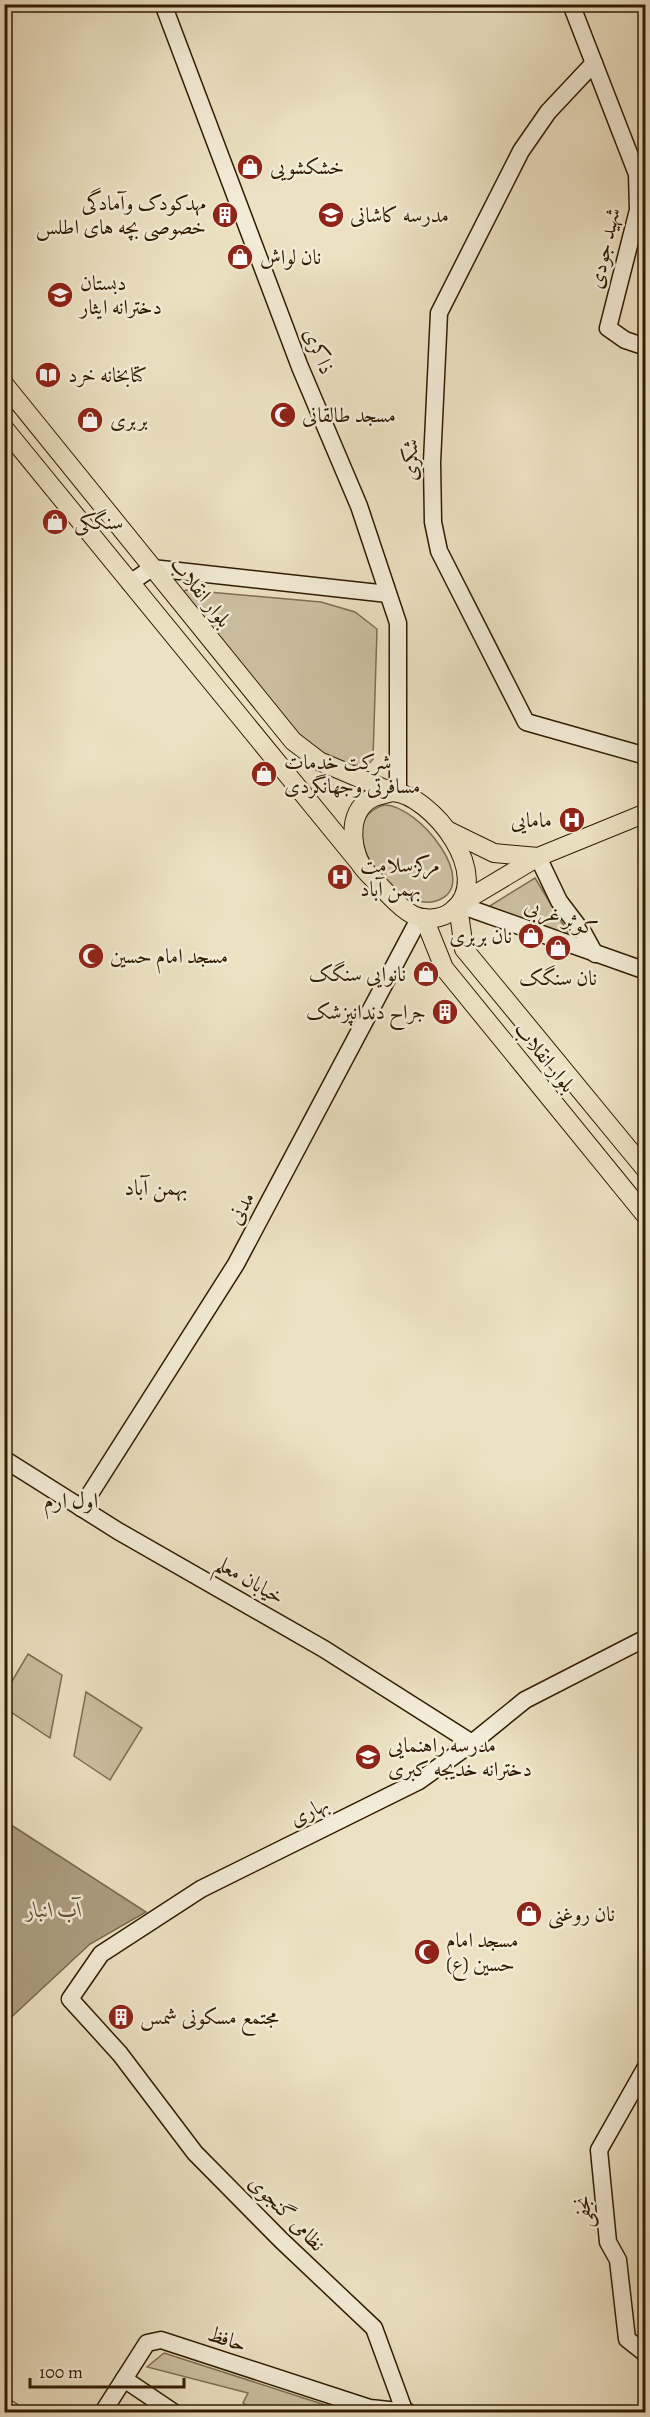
<svg xmlns="http://www.w3.org/2000/svg" width="650" height="2417" font-family="Alegreya,Amiri,serif">
  <rect width="100%" height="100%" fill="#ece2c3"/>
  <filter id="stains"><feTurbulence type="fractalNoise" baseFrequency=".00333" numOctaves="4"/><feColorMatrix values="0 0 0 0 .2 0 0 0 0 .09 0 0 0 0 .02 0 0 0 .5 -.17"/></filter>
  <radialGradient id="worn" r=".72"><stop offset=".6" stop-color="#630" stop-opacity="0"/><stop offset="1" stop-color="#630" stop-opacity=".3"/></radialGradient>
  <g fill="#ccc0a2" stroke="#7e6e51" stroke-width="1.5">
    <polygon points="186,590 321,602 355,612 377,629 373,759 367,766 354,765 328,756 301,737 183,592"/>
    <path d="M384,805C418,804 484,886 436,901C396,914 325,824 384,805Z"/>
    <polygon points="535,878 572,939 488,907"/>
    <polygon points="28,1654 62,1675 50,1738 5,1708 5,1693"/>
    <polygon points="86,1692 142,1728 110,1780 74,1756"/>
    <polygon points="164,2353 347,2412 303,2412 290,2408 287,2412 257,2412 243,2403 248,2393 147,2367"/>
  </g>
  <polygon fill="#ac9e81" stroke="#7a6a4d" stroke-width="1.5" points="5,1821 146,1912 90,1944 5,2023"/>
  <g fill="none" stroke-linecap="round" stroke-linejoin="round">
    <g stroke="#301b00" stroke-width="19">
      <g id="secondary">
        <polyline points="163,4 300,367 359,506 398,623 398,793"/>
        <polyline points="571,4 637,174 638,210 608,328 625,340 646,347"/>
        <polyline points="594,63 548,112 521,151 439,313 432,462 433,522 439,551 526,722 646,756"/>
        <polyline points="130,583 152,568 388,594"/>
        <polyline points="538,857 559,901 584,934 595,954"/>
        <polyline points="460,905 646,971"/>
        <polyline points="4,1459 118,1531 324,1649 472,1743"/>
        <polyline points="81,1508 236,1264 420,917"/>
        <polyline points="646,2067 599,2150 608,2242 618,2260 627,2339 646,2354"/>
        <polyline points="124,2379 173,2412"/>
        <polyline points="103,2412 147,2343 161,2340 370,2408 408,2412"/>
        <polyline points="403,2412 404,2410 374,2328 281,2240 195,2153 120,2054 70,1999 101,1954 201,1889 419,1781 472,1743 525,1700 646,1638"/>
      </g>
    </g>
    <g stroke="#301b00" stroke-width="20">
      <g id="primary">
        <polyline points="4,384 293,741 319,761 392,792"/>
        <polyline points="4,428 362,866"/>
        <path d="M392,792C432,794 496,878 452,911C442,919 425,921 413,915C401,909 392,898 382,888C376,881 366,873 361,865C350,843 348,809 374,797C380,795 386,794 392,792Z"/>
        <polyline points="449,831 494,853 538,857"/>
        <polyline points="461,903 538,857 646,813"/>
        <polyline points="458,906 464,949 646,1170"/>
        <polyline points="424,918 444,968 646,1216"/>
        <polyline points="4,2407 12,2412"/>
      </g>
    </g>
    <use href="#secondary" stroke="#f3ecd8" stroke-width="16"/>
    <use href="#primary" stroke="#ece2c3" stroke-width="18"/>
  </g>
  <defs>
    <g id="shop-disc" transform="scale(1.35)"><circle r="9.5" fill="#8f2418" stroke="#f3ecd8"/><path d="M-5-2.5h2.3a2.7 3.5 0 0 1 5.4 0H5L5.5 6h-11ZM-1.5-2.5h3a1.5 2.3 0 0 0-3 0Z" fill="#fff"/></g>
    <g id="building-disc" transform="scale(1.35)"><circle r="9.5" fill="#8f2418" stroke="#f3ecd8"/><path d="M-4-6H4V6H1V3H-1V6H-4ZM-2.5-4.3h1.7v1.8h-1.7ZM.8-4.3h1.7v1.8H.8ZM-2.5-1h1.7V.8h-1.7ZM.8-1h1.7V.8H.8Z" fill="#fff"/></g>
    <g id="school-disc" transform="scale(1.35)"><circle r="9.5" fill="#8f2418" stroke="#f3ecd8"/><path d="M0-5L7-2L0 1L-7-2ZM-4 1L0 2.5L4 1V4Q0 6-4 4Z" fill="#fff"/></g>
    <g id="library-disc" transform="scale(1.35)"><circle r="9.5" fill="#8f2418" stroke="#f3ecd8"/><path d="M-6-4Q-3-5.5-.7-3.5V5Q-3 3-6 4ZM6-4Q3-5.5 .7-3.5V5Q3 3 6 4Z" fill="#fff"/></g>
    <g id="mosque-disc" transform="scale(1.35)"><circle r="9.5" fill="#8f2418" stroke="#f3ecd8"/><path d="M3.5-4.9A6 6 0 1 0 3.5 4.9A5 5 0 1 1 3.5-4.9Z" fill="#fff"/></g>
    <g id="hospital-disc" transform="scale(1.35)"><circle r="9.5" fill="#8f2418" stroke="#f3ecd8"/><path d="M-5-5h3v3.5h4V-5h3V5h-3V1.5h-4V5h-3Z" fill="#fff"/></g>
  </defs>
  <g fill-rule="evenodd">
    <use href="#shop-disc" x="250" y="167"/>
    <use href="#building-disc" x="225" y="215"/>
    <use href="#school-disc" x="331" y="215"/>
    <use href="#shop-disc" x="240" y="257"/>
    <use href="#school-disc" x="60" y="295"/>
    <use href="#library-disc" x="48" y="375"/>
    <use href="#mosque-disc" x="283" y="415"/>
    <use href="#shop-disc" x="90" y="420"/>
    <use href="#shop-disc" x="55" y="522"/>
    <use href="#shop-disc" x="264" y="774"/>
    <use href="#hospital-disc" x="572" y="820"/>
    <use href="#hospital-disc" x="340" y="877"/>
    <use href="#shop-disc" x="531" y="936"/>
    <use href="#shop-disc" x="558" y="948"/>
    <use href="#mosque-disc" x="91" y="956"/>
    <use href="#shop-disc" x="426" y="974"/>
    <use href="#building-disc" x="445" y="1012"/>
    <use href="#school-disc" x="368" y="1757"/>
    <use href="#shop-disc" x="529" y="1914"/>
    <use href="#mosque-disc" x="427" y="1952"/>
    <use href="#building-disc" x="121" y="2017"/>
  </g>
  <g text-anchor="middle" dominant-baseline="central" stroke-width="5" stroke-linejoin="round" paint-order="stroke">
    <g font-size="21" fill="#301b00" stroke="#f3ecd8" text-anchor="start">
      <text x="270" y="167">خشکشویی</text>
      <text x="206" y="203" text-anchor="end">مهدکودک وآمادگی<tspan x="206" dy="24">خصوصی بچه های اطلس</tspan></text>
      <text x="350" y="215">مدرسه کاشانی</text>
      <text x="260" y="257">نان لواش</text>
      <text x="80" y="283">دبستان<tspan x="80" dy="24">دخترانه ایثار</tspan></text>
      <text x="68" y="375">کتابخانه خرد</text>
      <text x="302" y="415">مسجد طالقانی</text>
      <text x="110" y="420">بربری</text>
      <text x="74" y="522">سنگکی</text>
      <text x="284" y="762">شرکت خدمات<tspan x="284" dy="24">مسافرتی وجهانگردی</tspan></text>
      <text x="552" y="820" text-anchor="end">مامایی</text>
      <text x="360" y="865">مرکزسلامت<tspan x="360" dy="24">بهمن آباد</tspan></text>
      <text x="512" y="936" text-anchor="end">نان بربری</text>
      <text x="110" y="956">مسجد امام حسین</text>
      <text x="406" y="974" text-anchor="end">نانوایی سنگک</text>
      <text x="558" y="978" text-anchor="middle">نان سنگک</text>
      <text x="426" y="1012" text-anchor="end">جراح دندانپزشک</text>
      <text x="388" y="1745">مدرسه راهنمایی<tspan x="388" dy="24">دخترانه خدیجه کبری</tspan></text>
      <text x="548" y="1914">نان روغنی</text>
      <text x="446" y="1940">مسجد امام<tspan x="446" dy="24">حسین (ع)</tspan></text>
      <text x="140" y="2017">مجتمع مسکونی شمس</text>
    </g>
    <g font-size="21" fill="#301b00" stroke="#f3ecd8">
      <text transform="translate(604 248) rotate(-77)">شهید جودی</text>
      <text transform="translate(319 351) rotate(68)">ذاکری</text>
      <text transform="translate(410 460) rotate(-89)">شکری</text>
      <text transform="translate(201 592) rotate(51)">بلوار انقلاب</text>
      <text transform="translate(561 917) rotate(20)">کوثر غربی</text>
      <text transform="translate(545 1057) rotate(51)">بلوار انقلاب</text>
      <text transform="translate(241 1208) rotate(-61)">مدنی</text>
      <text transform="translate(250 1580) rotate(30)">خیابان معلم</text>
      <text transform="translate(309 1811) rotate(-26)">بهاری</text>
      <text transform="translate(583 2212) rotate(-94)">نجفی</text>
      <text transform="translate(287 2213) rotate(45)">نظامی گنجوی</text>
      <text transform="translate(227 2339) rotate(18)">حافظ</text>
    </g>
    <g font-size="22" fill="#301b00" stroke="#f3ecd8">
      <text x="156" y="1188">بهمن آباد</text>
      <text x="71" y="1501">اول ارم</text>
    </g>
    <g font-size="22" font-style="italic" fill="#624f34" stroke="#f3ecd8">
      <text x="54" y="1910">آب انبار</text>
    </g>
  </g>
  <rect width="650" height="2417" fill="none" stroke="#ece2c3" stroke-width="24"/>
  <rect x="6" y="6" width="638" height="2405" fill="none" stroke="#301b00" stroke-width="3"/>
  <rect x="12" y="12" width="626" height="2393" fill="none" stroke="#301b00" stroke-width="1.5"/>
  <path d="M30 2378v9h154v-9" fill="none" stroke="#301b00" stroke-width="3"/>
  <text x="39" y="2378" font-size="18" fill="#301b00" stroke="#f3ecd8" stroke-width="4.5" paint-order="stroke">100 m</text>
  <rect width="100%" height="100%" filter="url(#stains)"/>
  <rect width="100%" height="100%" fill="url(#worn)"/>
</svg>
